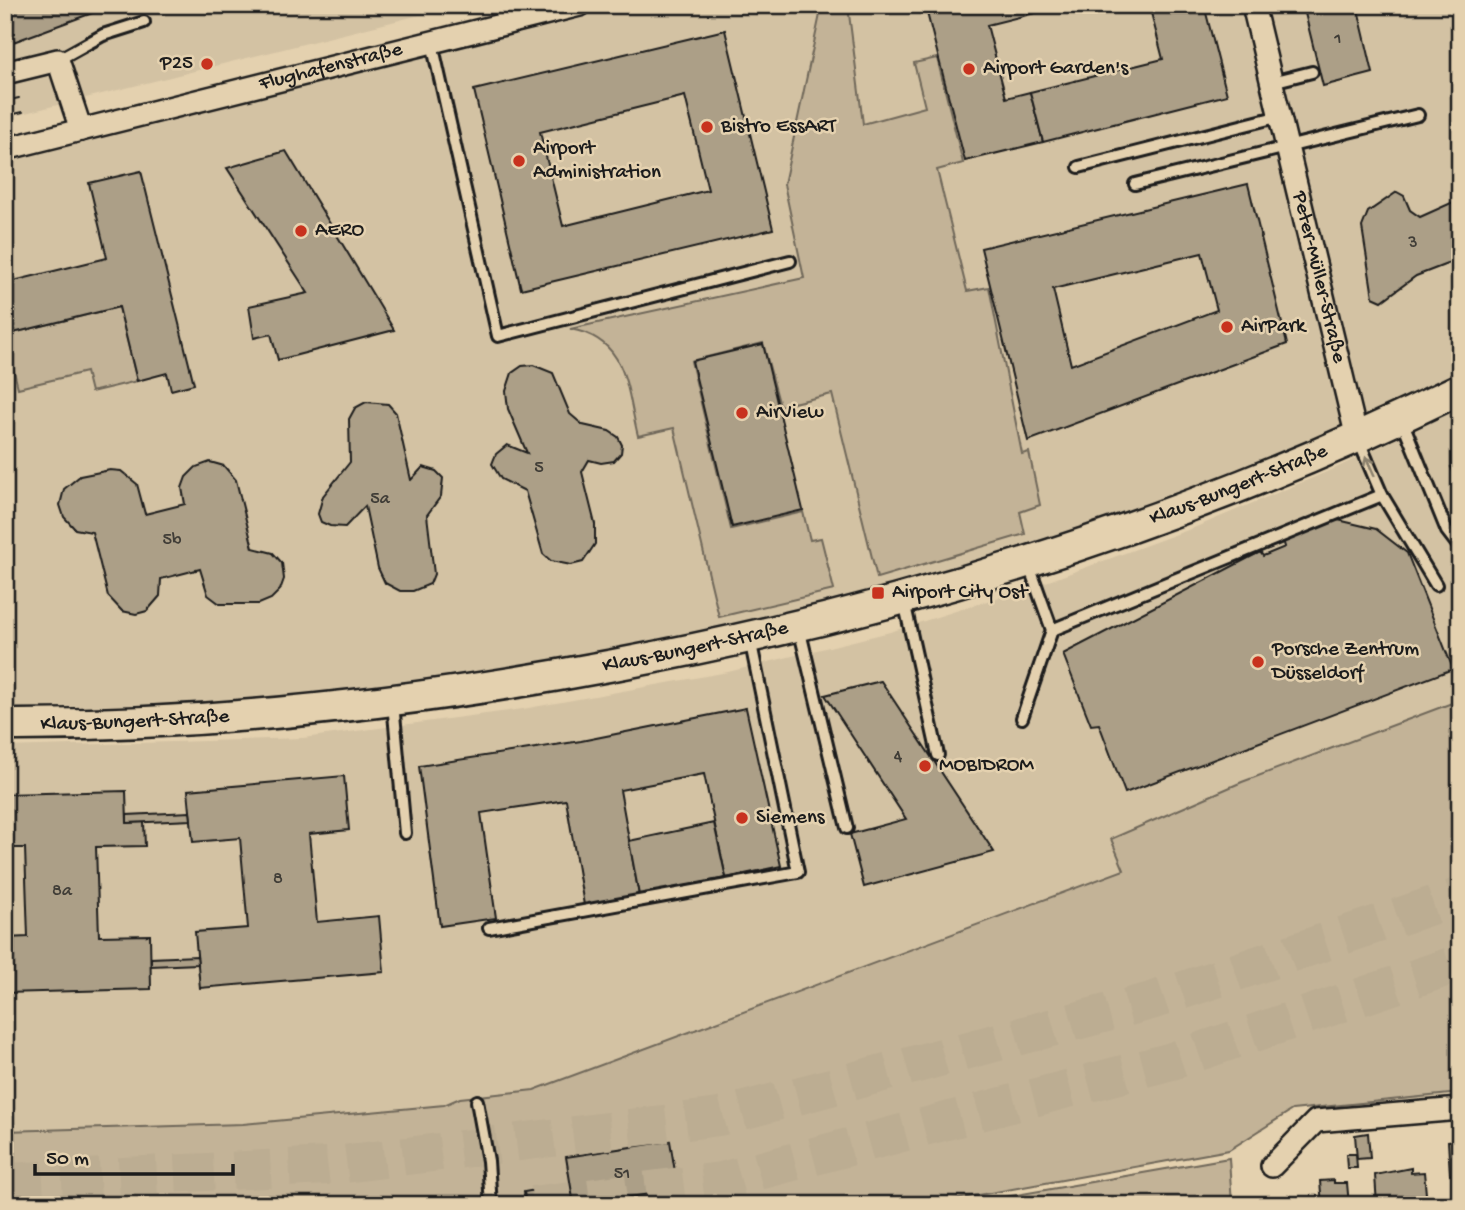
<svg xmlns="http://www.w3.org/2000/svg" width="1465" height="1210" font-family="'Gochi Hand',sans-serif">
  <rect width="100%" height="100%" fill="#e4d1af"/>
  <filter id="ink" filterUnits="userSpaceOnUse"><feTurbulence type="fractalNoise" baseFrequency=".0143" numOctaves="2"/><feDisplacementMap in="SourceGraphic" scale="14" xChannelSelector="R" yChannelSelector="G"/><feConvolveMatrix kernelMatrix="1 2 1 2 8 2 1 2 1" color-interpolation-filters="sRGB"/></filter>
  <g filter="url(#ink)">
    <g fill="#d3c2a3">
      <polygon points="5,5 460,5 5,118"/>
      <polygon points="615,5 1460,5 1460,377 1371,421 1047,549 712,639 300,705 5,709 5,160"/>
      <polygon points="1460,408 1460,700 1242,782 1111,839 1124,870 534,1090 460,1098 444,1105 243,1124 5,1131 5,747 303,738 523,709 728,672 890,632 1046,582 1196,527 1336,468"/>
    </g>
    <g fill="#c3b397" stroke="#70685a" stroke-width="2">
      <path d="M822,5L848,6L863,124L925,107L914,63L937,58L963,163L937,170L967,291L989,287L1022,454L1029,452L1040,505L1020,512L1025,534L877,578L832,394L780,406L763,343L691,361L731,529L803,512L810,540L821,538L834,590L719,617L674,428L638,436C626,388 628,339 570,329L804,278L784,184Z"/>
      <polygon points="119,307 137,381 91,392 86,372 18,388 5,335"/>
      <polygon points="1460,700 1460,1093 1292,1110 1229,1150 924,1205 5,1205 5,1131 243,1124 444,1105 460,1098 534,1090 1124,870 1111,839 1242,782"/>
      <polygon points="1229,1158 1232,1205 959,1205"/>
    </g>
    <g fill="#ac9f87" stroke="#1c1c1c" stroke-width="2" fill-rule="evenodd">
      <polygon points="5,5 114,5 5,45"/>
      <polygon points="925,5 1067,5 987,25 1006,98 1030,92 1043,142 965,161"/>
      <polygon points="1149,5 1204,5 1227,95 1043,142 1030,92 1163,59"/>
      <polygon points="1303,5 1357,5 1373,73 1323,86"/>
      <path d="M725,30L773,229L521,289L474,90ZM685,96L708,190L563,226L540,132Z"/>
      <polygon points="286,151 381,308 394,330 278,360 271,334 254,338 249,306 308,293 227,168"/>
      <polygon points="141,171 194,384 171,390 167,373 137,381 119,307 5,335 5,283 107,258 89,183"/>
      <path d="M1248,184L1287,344L1028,441L981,248ZM1202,253L1217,310L1071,365L1053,289Z"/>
      <polygon points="1397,192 1404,196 1410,210 1420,217 1460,199 1460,259 1416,276 1382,301 1373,297 1362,227 1368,212"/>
      <polygon points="763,344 803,510 732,527 692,361"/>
      <polygon points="533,365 553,373 570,414 583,425 609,431 618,437 622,445 621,453 614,461 601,463 589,460 582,472 595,524 595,544 583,562 571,565 551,561 543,554 525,491 501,479 492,464 496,454 507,445 527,453 508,409 506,391 512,373 522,366"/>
      <polygon points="366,402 388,404 396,413 411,480 423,467 436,471 443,478 441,496 427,515 434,574 430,584 413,591 400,591 385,583 378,568 365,506 345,527 330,526 321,522 318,514 323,496 350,462 349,419 355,408"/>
      <polygon points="210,462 224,466 236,480 253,548 273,553 282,563 284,579 280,590 271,599 259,604 220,604 208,595 200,569 161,579 160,596 147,611 136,614 122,611 108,596 92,532 75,529 64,517 60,505 64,489 80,476 110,470 121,471 137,484 145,514 185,504 182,488 186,477 196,467"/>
      <polygon points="1460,463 1460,486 1451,467"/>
      <polygon points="1338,520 1376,529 1407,553 1453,669 1125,793 1099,724 1091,725 1063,654 1260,552 1263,556 1285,547 1283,540"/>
      <polygon points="881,681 994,852 864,887 850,834 906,819 825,695"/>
      <polygon points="746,708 781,866 726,878 704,774 620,790 639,895 584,905 566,800 481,813 496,918 440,926 419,766 581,741"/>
      <polygon points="344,776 349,830 309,834 317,922 379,916 384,972 200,988 195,932 248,928 240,838 193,842 188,790"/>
      <polygon points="126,791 127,823 144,822 145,846 96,847 99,936 150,935 151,989 5,993 5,938 28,937 25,848 5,848 5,794"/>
      <polygon points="190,812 191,820 127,823 127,815"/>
      <polygon points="714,823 726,878 639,895 629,841"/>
      <polygon points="197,956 198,964 151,966 151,958"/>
      <polygon points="1368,1133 1370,1158 1357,1159 1355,1135"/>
      <polygon points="1459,1140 1460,1179 1456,1179 1456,1174 1450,1175 1448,1141"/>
      <polygon points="670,1141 678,1190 574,1205 566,1157"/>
      <polygon points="1346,1154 1356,1154 1357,1168 1347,1168"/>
      <polygon points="1411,1168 1411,1173 1424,1172 1427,1205 1377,1205 1375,1175"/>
      <polygon points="1334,1180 1334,1183 1347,1183 1349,1205 1322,1205 1320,1181"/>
      <polygon points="547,1188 550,1205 526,1205 524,1192"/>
    </g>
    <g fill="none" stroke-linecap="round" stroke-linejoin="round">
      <g stroke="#bcad92" stroke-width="38" stroke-dasharray="38 19" stroke-linecap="butt">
        <polyline points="5,1182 327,1166 719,1117 1151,1001 1460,896"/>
        <polyline points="533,1205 721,1181 1172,1061 1460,963"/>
      </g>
      <g stroke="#1c1c1c" stroke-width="16">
        <g id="lane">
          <polyline points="432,43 498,336 790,261"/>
          <polyline points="58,60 103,35 144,22"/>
          <polyline points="1272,82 1312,72"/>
          <polyline points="1079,167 1280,116"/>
          <polyline points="1135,184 1418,115"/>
          <polyline points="1401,418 1447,531 1460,548"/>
          <polyline points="1358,439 1382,495 1436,585"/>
          <polyline points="1028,563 1052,630 1382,495"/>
          <polyline points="904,601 938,755"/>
          <polyline points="799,628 847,828"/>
          <polyline points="393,703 405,833"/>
          <polyline points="1022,718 1052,630"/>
          <polyline points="489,928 798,872 750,639"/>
          <polyline points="477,1101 488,1161 491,1205"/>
        </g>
      </g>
      <g stroke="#1c1c1c" stroke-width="26">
        <g id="street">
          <path id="s1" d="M1253,5L1357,438"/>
          <polyline points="5,73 58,60 81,130"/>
          <path id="s2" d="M5,149L580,5"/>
          <polyline points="1272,1166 1316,1121 1460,1109"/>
        </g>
      </g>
      <g stroke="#1c1c1c" stroke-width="35">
        <g id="secondary">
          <path id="s3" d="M5,725C210,726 413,703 614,665C907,610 1191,521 1460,389"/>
        </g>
      </g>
      <use href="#lane" stroke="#e4d1af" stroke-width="10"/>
      <use href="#street" stroke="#e4d1af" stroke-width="21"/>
      <use href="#secondary" stroke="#e4d1af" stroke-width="30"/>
      <g stroke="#1c1c1c" stroke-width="2">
        <polyline points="5,101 19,98"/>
        <polyline points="5,116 23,112"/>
      </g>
    </g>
    <defs><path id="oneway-shaft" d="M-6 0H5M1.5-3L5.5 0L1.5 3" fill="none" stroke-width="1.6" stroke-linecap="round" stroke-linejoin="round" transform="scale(1.75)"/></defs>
    <use stroke="#8a806d" href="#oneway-shaft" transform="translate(1370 466) rotate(-114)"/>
  </g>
  <g fill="#c8321e" stroke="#e4d1af" stroke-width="2.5">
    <circle cx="207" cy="64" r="7"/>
    <circle cx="969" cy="69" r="7"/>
    <circle cx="707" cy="127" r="7"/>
    <circle cx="519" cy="161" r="7"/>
    <circle cx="301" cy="231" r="7"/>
    <circle cx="1227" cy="327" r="7"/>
    <circle cx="742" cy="413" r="7"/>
    <rect x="871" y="586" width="14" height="14" rx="3.5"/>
    <circle cx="1258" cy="662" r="7"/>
    <circle cx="925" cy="766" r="7"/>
    <circle cx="742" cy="818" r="7"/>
  </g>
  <g text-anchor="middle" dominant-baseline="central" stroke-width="5" stroke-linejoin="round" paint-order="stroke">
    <g font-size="18" fill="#403d37">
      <text x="1338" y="39">1</text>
      <text x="1413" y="243">3</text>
      <text x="539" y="468">5</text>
      <text x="380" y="499">5a</text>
      <text x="172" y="540">5b</text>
      <text x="898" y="757">4</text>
      <text x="278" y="879">8</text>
      <text x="62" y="891">8a</text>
      <text x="622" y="1174">51</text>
    </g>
    <g font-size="21" fill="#1c1c1c" stroke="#e4d1af" text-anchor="start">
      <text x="193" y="64" text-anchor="end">P25</text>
      <text x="983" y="69">Airport Garden's</text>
      <text x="721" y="127">Bistro EssART</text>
      <text x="533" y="149">Airport<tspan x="533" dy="24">Administration</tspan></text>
      <text x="315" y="231">AERO</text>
      <text x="1241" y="327">AirPark</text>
      <text x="756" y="413">AirView</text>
      <text x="892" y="593">Airport City Ost</text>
      <text x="1272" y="650">Porsche Zentrum<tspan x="1272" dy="24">Düsseldorf</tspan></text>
      <text x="939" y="766">MOBIDROM</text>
      <text x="756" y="818">Siemens</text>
    </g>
    <g font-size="21" fill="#1c1c1c" stroke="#e4d1af">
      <text stroke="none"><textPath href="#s2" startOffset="336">Flughafenstraße</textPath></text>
      <text stroke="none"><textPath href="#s1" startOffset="280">Peter-Müller-Straße</textPath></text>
      <text stroke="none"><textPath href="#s3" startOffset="1264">Klaus-Bungert-Straße</textPath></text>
      <text stroke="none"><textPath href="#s3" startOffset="696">Klaus-Bungert-Straße</textPath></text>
      <text stroke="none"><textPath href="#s3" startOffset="130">Klaus-Bungert-Straße</textPath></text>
    </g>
  </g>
  <rect width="1465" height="1210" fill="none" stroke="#e4d1af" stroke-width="28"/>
  <rect x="14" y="14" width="1437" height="1182" fill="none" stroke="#1c1c1c" stroke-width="2.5" filter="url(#ink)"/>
  <path d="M35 1164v10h198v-10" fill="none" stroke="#1c1c1c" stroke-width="3.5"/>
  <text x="46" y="1164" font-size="21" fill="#1c1c1c" stroke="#e4d1af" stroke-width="5" paint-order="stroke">50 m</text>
</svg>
